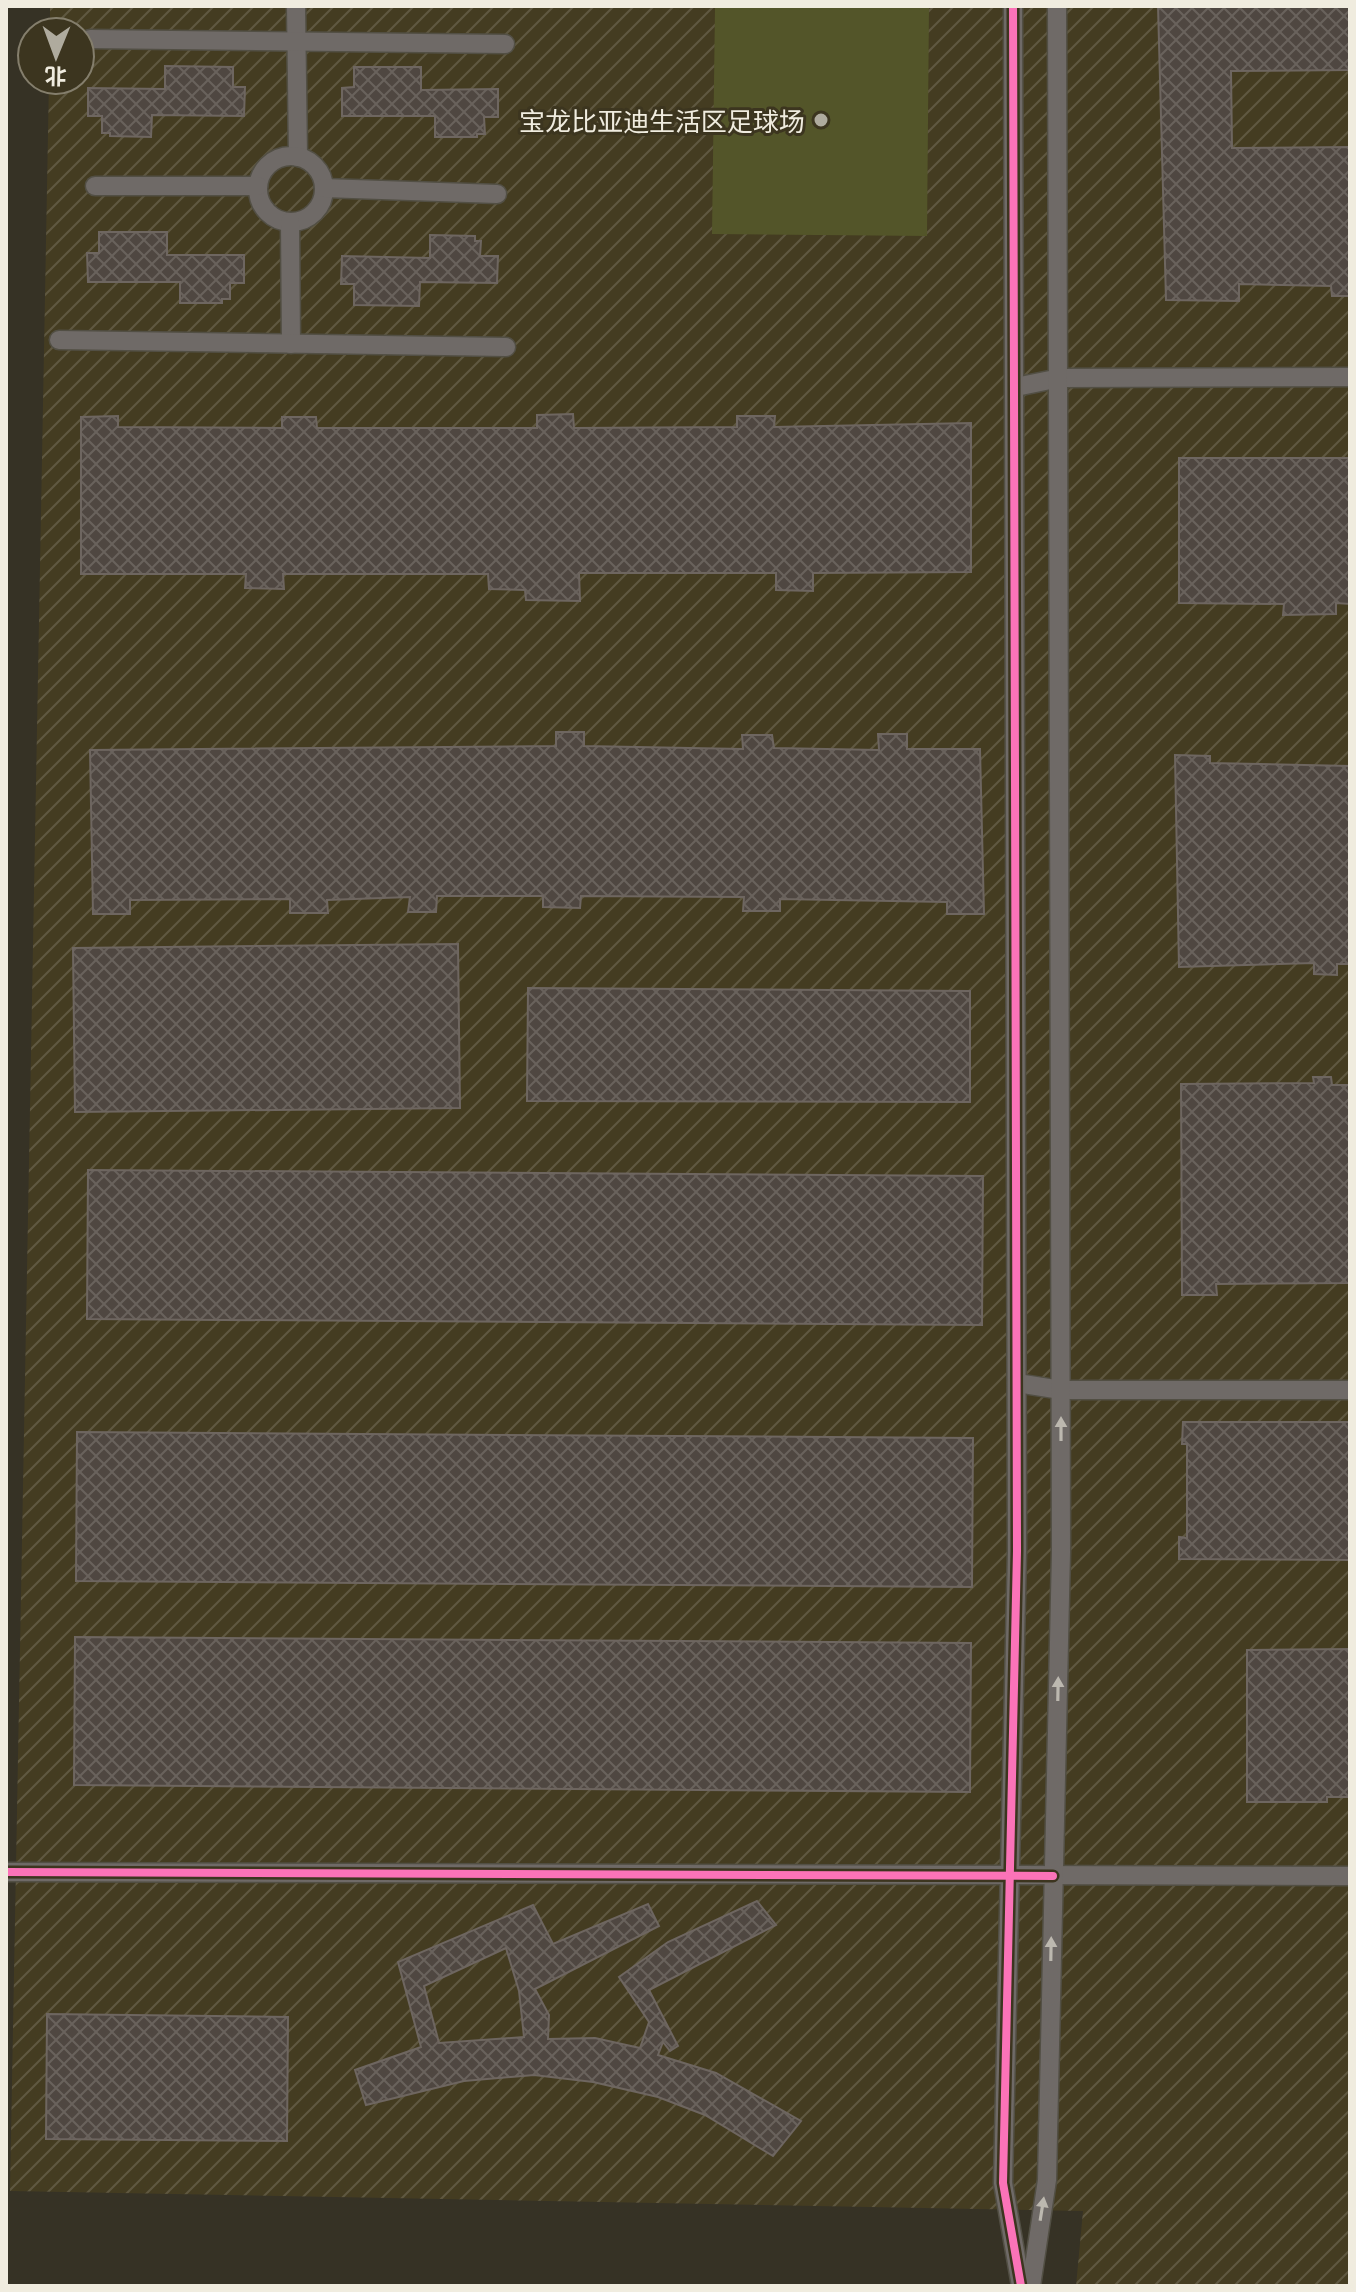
<svg xmlns="http://www.w3.org/2000/svg" width="1356" height="2292" font-family="'Exo 2','Noto Sans SC',sans-serif">
  <defs>
    <pattern id="industrial-furrows" width="10" height="10" patternUnits="userSpaceOnUse" patternTransform="scale(2)"><rect width="10" height="10" fill="#443c21"/><path d="M-1 1l2-2M0 10L10 0M9 11l2-2" fill="none" stroke="#5f5841"/></pattern>
    <pattern id="building-cross-hatch" width="8" height="8" patternUnits="userSpaceOnUse" patternTransform="scale(2)"><rect width="8" height="8" fill="#4f4741"/><path d="M0 0l8 8M0 8l8-8" fill="none" stroke="#69625c"/></pattern>
  </defs>
  <rect width="100%" height="100%" fill="#363225"/>
  <polygon fill="url(#industrial-furrows)" points="50,6 1350,6 1350,2286 1076,2286 1083,2211 10,2191 49,80 80,80 80,32 50,32"/>
  <polygon fill="#535529" points="715,6 929,6 927,236 712,234"/>
  <g fill="url(#building-cross-hatch)" stroke="#6e6660" stroke-width="2" fill-rule="evenodd">
    <polygon points="1158,6 1350,6 1350,70 1231,71 1232,148 1350,147 1350,296 1332,296 1331,286 1239,284 1239,301 1166,300"/>
    <polygon points="165,66 233,67 233,87 245,87 244,116 152,115 151,137 110,136 110,133 102,133 102,116 88,116 88,88 165,89"/>
    <polygon points="354,67 421,67 421,90 498,89 498,117 484,117 485,134 477,134 477,137 435,137 435,116 342,116 342,88 354,87"/>
    <polygon points="99,232 167,232 167,255 244,255 244,283 230,283 230,299 222,299 222,303 180,303 180,282 88,282 87,253 99,253"/>
    <polygon points="430,235 475,236 475,241 481,241 480,256 498,256 497,283 420,282 419,306 354,305 354,284 341,284 342,256 430,258"/>
    <polygon points="573,414 574,428 737,427 737,416 775,416 774,427 971,423 971,572 813,573 813,591 776,590 776,573 579,573 580,601 526,600 525,590 489,589 488,574 283,574 284,589 245,588 246,574 81,574 81,417 118,416 118,427 282,428 282,417 316,417 317,428 537,428 537,415"/>
    <polygon points="1179,458 1350,458 1350,604 1336,603 1336,614 1283,615 1284,604 1179,603"/>
    <polygon points="556,732 584,732 584,746 743,749 742,735 772,735 774,748 879,750 878,734 907,734 907,749 980,749 984,914 947,914 947,902 780,899 780,911 743,911 744,897 581,896 580,908 543,907 543,896 437,896 436,912 408,912 410,897 327,900 328,913 290,913 290,899 130,900 130,914 93,914 90,750 556,746"/>
    <polygon points="1175,755 1210,756 1210,763 1350,766 1350,964 1337,964 1337,975 1314,974 1314,963 1179,967"/>
    <polygon points="458,944 460,1108 75,1112 73,948"/>
    <polygon points="528,988 970,991 970,1102 527,1101"/>
    <polygon points="1313,1077 1331,1077 1332,1085 1350,1085 1350,1283 1216,1284 1217,1295 1182,1295 1181,1084 1314,1083"/>
    <polygon points="88,1170 983,1176 982,1325 87,1319"/>
    <polygon points="1183,1422 1350,1422 1350,1560 1179,1559 1179,1537 1187,1538 1187,1444 1182,1444"/>
    <polygon points="77,1432 973,1438 972,1587 76,1581"/>
    <polygon points="75,1637 971,1643 970,1792 74,1785"/>
    <polygon points="1350,1649 1350,1797 1327,1797 1327,1802 1247,1802 1247,1650"/>
    <path d="M757,1901L776,1925L649,1990L678,2046L670,2051L663,2042L658,2055L716,2073L801,2121L773,2156L705,2115L658,2097L593,2082L534,2075L464,2081L366,2105L355,2070L421,2047L398,1962L533,1905L553,1944L648,1904L659,1926L535,1989L549,2015L548,2039L595,2038L640,2048L649,2022L619,1977L668,1942ZM506,1948L519,1991L524,2037L439,2043L424,1986Z"/>
    <polygon points="47,2014 288,2017 287,2141 46,2139"/>
  </g>
  <g fill="none" stroke-linecap="round" stroke-linejoin="round">
    <g stroke="#524f44" stroke-width="21">
      <g id="minor">
        <polyline points="296,6 298,157"/>
        <polyline points="1013,6 1017,1551 1003,2183 1021,2286"/>
        <polyline points="90,39 505,44"/>
        <circle cx="291" cy="189" r="33"/>
        <polyline points="95,186 258,186"/>
        <polyline points="324,188 497,194"/>
        <polyline points="290,222 291,344"/>
        <polyline points="59,340 506,347"/>
        <polyline points="1016,387 1060,378 1350,377"/>
        <polyline points="1017,1383 1061,1390 1350,1390"/>
        <polyline points="6,1872 1350,1876"/>
        <polyline points="1031,2286 1047,2180 1061,1552 1057,6"/>
      </g>
    </g>
    <use href="#minor" stroke="#6f6a67" stroke-width="18"/>
    <g stroke="#3c351f" stroke-width="13">
      <g id="cycleway">
        <polyline points="1013,6 1017,1551 1003,2183 1021,2286"/>
        <polyline points="6,1872 1053,1876"/>
      </g>
    </g>
    <use href="#cycleway" stroke="#fb73b8" stroke-width="8"/>
  </g>
  <defs><path id="oneway-solid" d="M-6-.8H1V-3.2L6.5 0L1 3.2V.8H-6Z" transform="scale(2)"/></defs>
  <g fill="#bcb8af">
    <use href="#oneway-solid" transform="translate(1061 1429) rotate(-90)"/>
    <use href="#oneway-solid" transform="translate(1058 1689) rotate(-89)"/>
    <use href="#oneway-solid" transform="translate(1051 1949) rotate(-89)"/>
    <use href="#oneway-solid" transform="translate(1042 2209) rotate(-81)"/>
  </g>
  <circle fill="#afab9e" stroke="#3c351f" stroke-width="3" cx="821" cy="120" r="8"/>
  <g text-anchor="middle" dominant-baseline="central" stroke-width="6" stroke-linejoin="round" paint-order="stroke">
    <g font-size="26" fill="#f0ecdf" stroke="#3c351f" text-anchor="end">
      <text x="805" y="120">宝龙比亚迪生活区足球场</text>
    </g>
  </g>
  <rect width="1356" height="2292" fill="none" stroke="#f0ecdf" stroke-width="16"/>
  <g transform="translate(56 56) rotate(181)"><circle r="38" fill="#3c351f" stroke="#847e6c" stroke-width="2"/>
  <path d="M0-6L14 30L0 20L-14 30Z" fill="#afab9e"/>
  <text y="-12" font-size="22" font-weight="bold" text-anchor="middle" fill="#f0ecdf">北</text>
  </g>
</svg>
